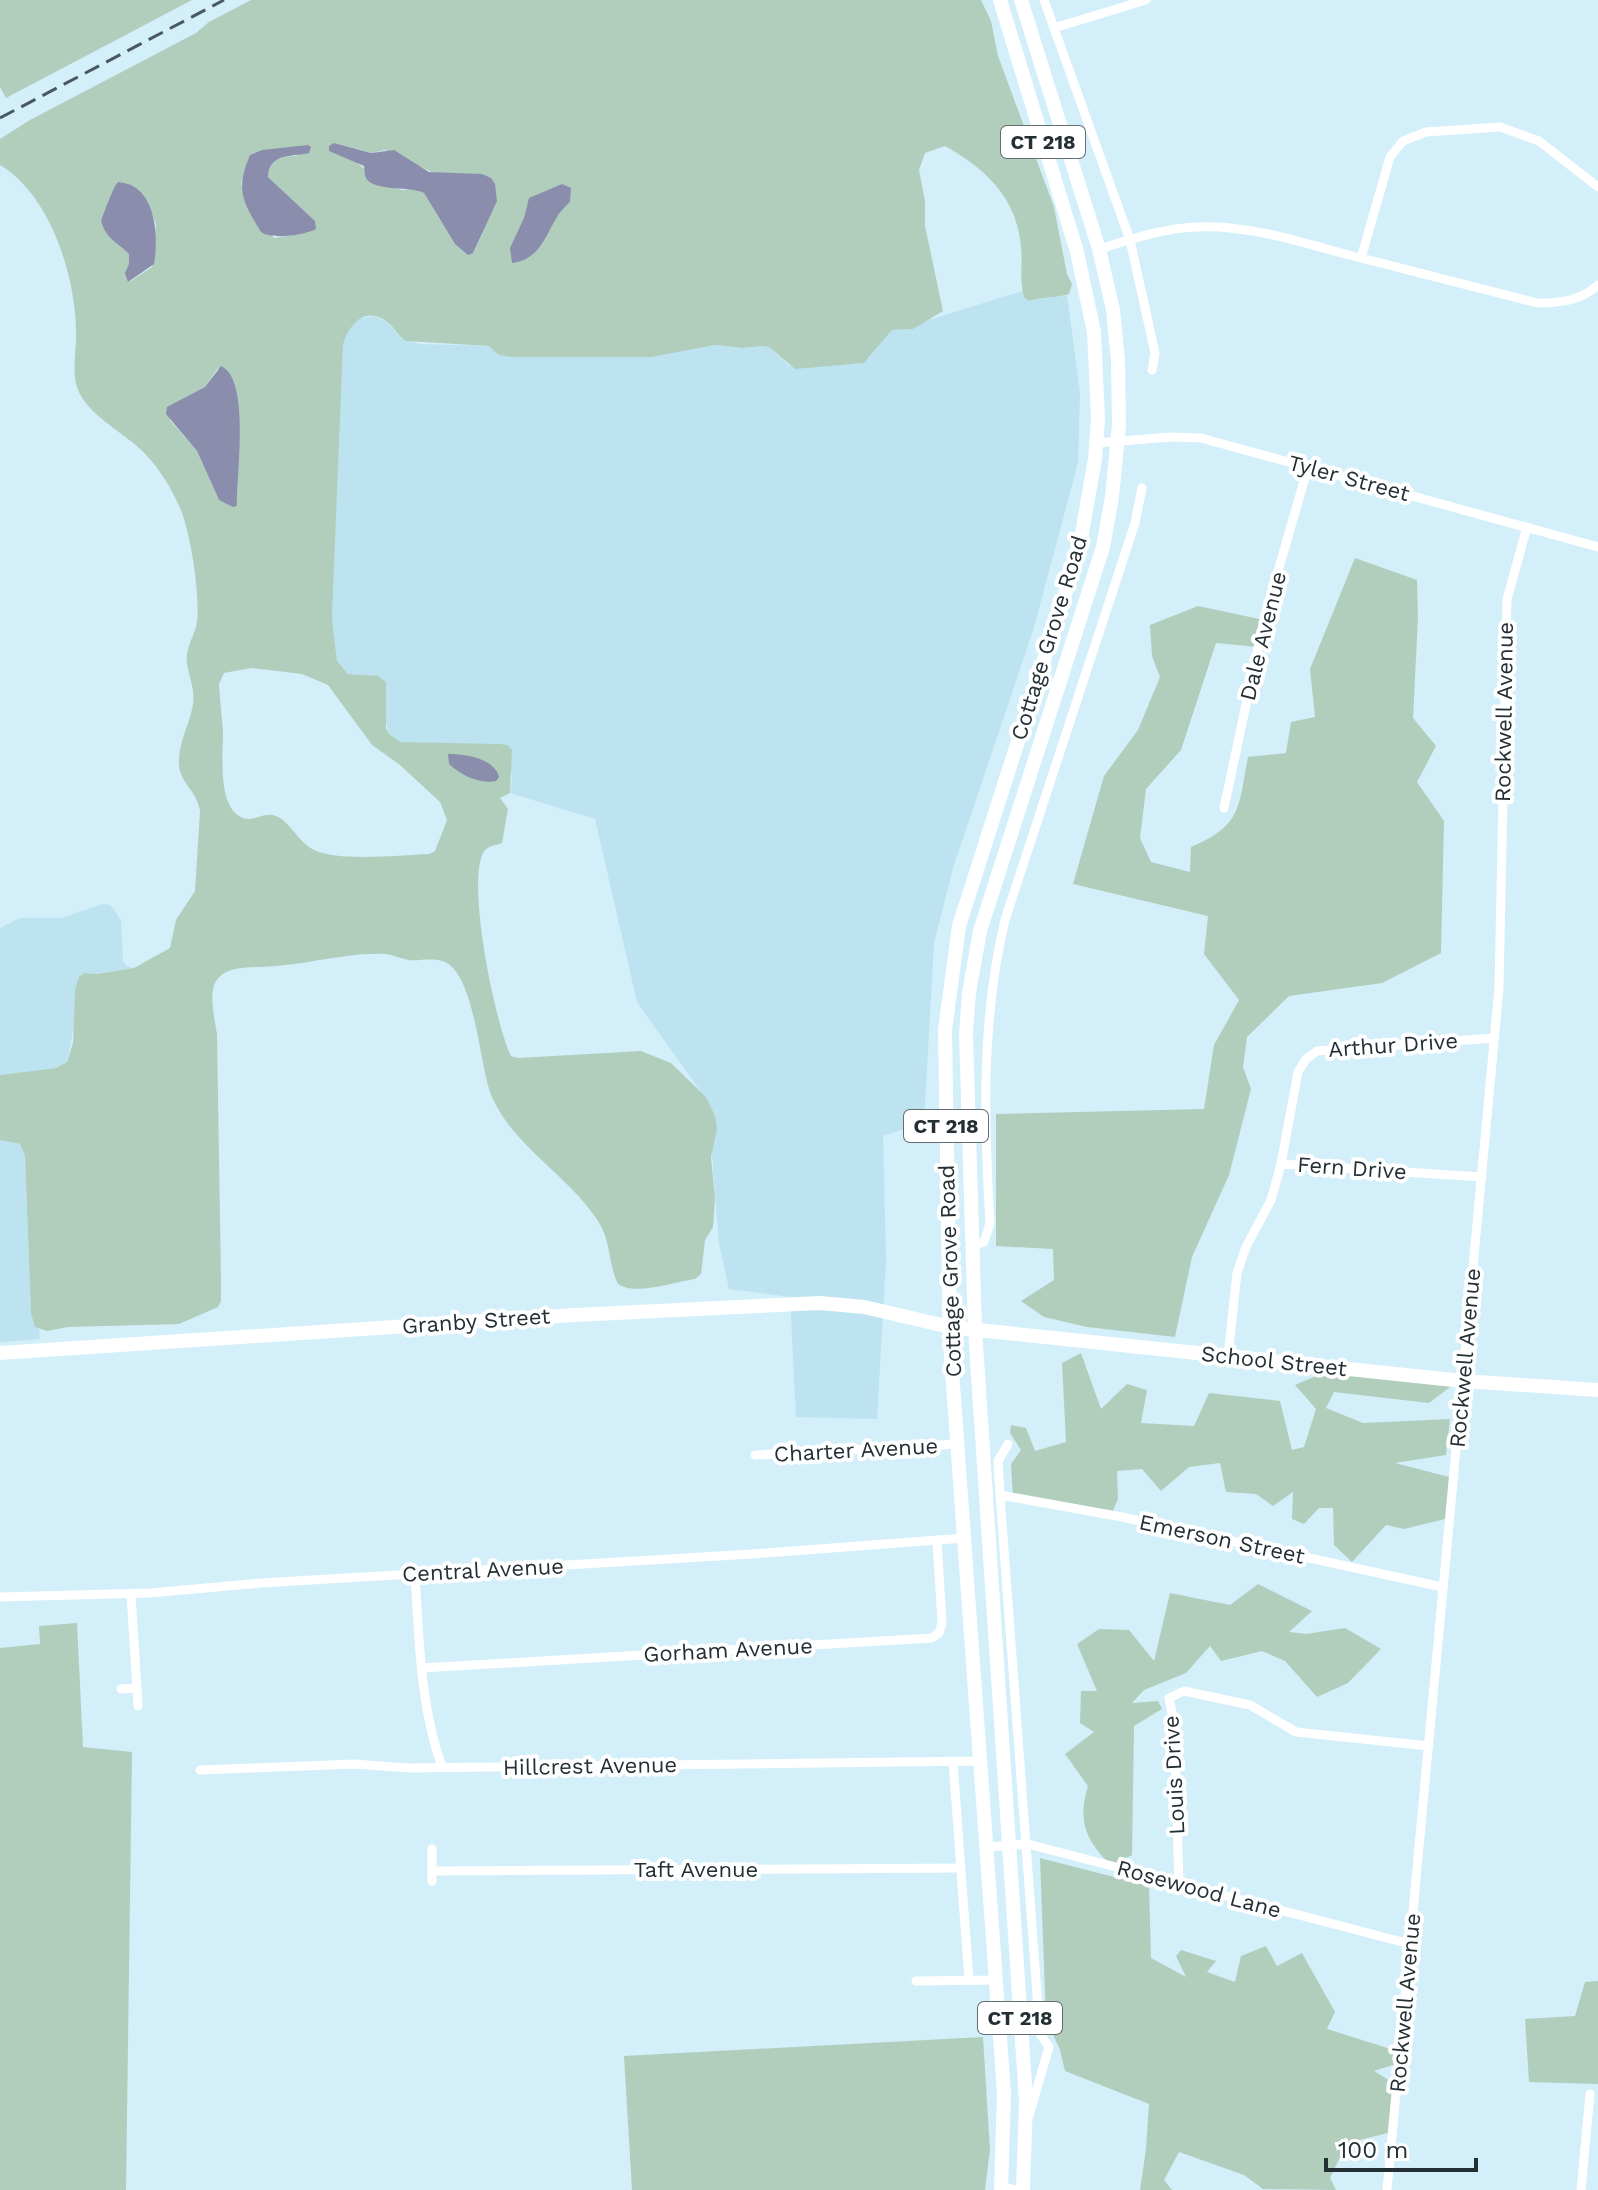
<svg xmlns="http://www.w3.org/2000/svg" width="1598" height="2190" font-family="'Work Sans',sans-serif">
  <rect width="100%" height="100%" fill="#d2effa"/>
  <g fill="#bde3f0">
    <polygon points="1022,291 1029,301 1067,295 1080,393 1078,463 1033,631 953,868 934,943 924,1122 883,1136 886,1261 877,1419 796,1417 790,1297 729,1289 719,1244 708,1102 637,1002 595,819 510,793 512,778 507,745 401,742 389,734 385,717 361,675 348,674 337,661 332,618 343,346 350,326 361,318 375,316 388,322 400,338 419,344 490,346 513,357 652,357 715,345 742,348 762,346 769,347 789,366 857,364 869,358 892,330 913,329 923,322"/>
    <polygon points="102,904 109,905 114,909 121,921 123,961 127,966 134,968 97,974 84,973 67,1062 56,1068 0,1075 0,928 20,918 62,918"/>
    <polygon points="0,1140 20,1144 25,1156 31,1314 35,1326 39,1329 40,1339 0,1342"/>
  </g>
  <g fill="#b1cebd" fill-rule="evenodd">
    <polygon points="0,0 192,0 6,98 0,87"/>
    <path d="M251,0H981L991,21L998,56L1054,207L1067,274L1072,284L1069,294C1056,298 1043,297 1029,301L1024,297C1019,280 1023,263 1021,247C1017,198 986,169 945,146L925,153L919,170L925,201V226L943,311L913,329L892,330L864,363L795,369L769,347L762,346L742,348L715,345L652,357H512L499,355L489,346L406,341C397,336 393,324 383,319C362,307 347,328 343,346L332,618L337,661L348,674L378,676L386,682V728L389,734L401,742L500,744L507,745L512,750L510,793L500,798L508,809L502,843C496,845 489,846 485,850C464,876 496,1027 511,1056L518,1058L641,1051L671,1063L706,1097L715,1116L717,1129L711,1157L715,1198L713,1227L705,1240L701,1274L695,1279C673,1282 636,1296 618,1284C608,1264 611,1240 598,1221C569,1176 514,1147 492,1097C479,1067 476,977 445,962C434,957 421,961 409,960C401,959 394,955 386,954C343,952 301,967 259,967C205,967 209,989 217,1034L221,1279V1301L218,1307L179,1324L68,1327L47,1331L35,1327L31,1314L25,1156L20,1144L0,1140V1075L56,1068L67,1062L73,1043L75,990L79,977L84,973L97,974L134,968L170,948L176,920L195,891L200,811C197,790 179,783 179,763C178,743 190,724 193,704C195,688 189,678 187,663C185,648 195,635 197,622C200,594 191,534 180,508C171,487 157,464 139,448C120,431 88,414 78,390C71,372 77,349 76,330C75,274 50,195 0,165V139L30,120L196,33L209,22ZM334,143L372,153L385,150L436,174L482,234L473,253L455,244L424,193C415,187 408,192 398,189C384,186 345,154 334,143ZM262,150H275L299,156C282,156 269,158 268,177L315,221L310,232L274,238L241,184L250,155ZM147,201L156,224L152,267L129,282V254C117,242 106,238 101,221L110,203ZM218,368L236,485V505L219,500L197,451L170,420L182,400L205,387ZM251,668L302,674L328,685L372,745L400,765L440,802L447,820L435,851L429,854C400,855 339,862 314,850C301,844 294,829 283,820C267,807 256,823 243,818C217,808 223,755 223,733C222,717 220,701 219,684L224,673Z"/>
    <path d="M1355,558L1417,580L1418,618L1413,718L1436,746L1417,782L1444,821L1441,953L1382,983L1289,996L1247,1037L1243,1067L1251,1089L1229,1175L1192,1257L1175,1337L1087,1327L1044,1317L1021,1301L1054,1280L1053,1249L996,1246V1114L1204,1109L1214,1045L1239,1000L1204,954L1208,916L1073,884L1104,776L1138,730L1160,677L1152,656L1150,625L1198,606L1264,620L1258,647L1216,643L1181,750L1146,789L1140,838L1151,862L1190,872L1191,847C1243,825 1238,807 1248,757L1286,753L1291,722L1315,717L1310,669Z"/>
    <polygon points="1081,1353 1101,1409 1127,1384 1147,1390 1141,1423 1194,1426 1209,1393 1280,1401 1292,1450 1304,1447 1316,1409 1295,1385 1337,1367 1454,1384 1429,1403 1334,1392 1326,1408 1363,1423 1450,1419 1446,1455 1395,1463 1453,1478 1449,1518 1404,1529 1386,1525 1352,1562 1334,1545 1333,1508 1319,1508 1304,1524 1292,1519 1293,1492 1273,1506 1256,1494 1226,1492 1220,1463 1189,1467 1161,1491 1142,1469 1117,1471 1118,1499 1111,1515 1013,1497 1011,1464 1021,1450 1010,1433 1011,1425 1026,1428 1035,1451 1066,1442 1062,1363"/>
    <path d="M1258,1584L1312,1611L1289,1632L1306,1634L1345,1628L1381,1649L1348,1683L1317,1697L1285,1661L1262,1651L1221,1661L1210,1646L1186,1673L1144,1690L1132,1703L1158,1701L1162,1709L1134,1726L1132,1855L1112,1866C1086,1841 1077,1821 1088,1786L1065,1754L1094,1732L1080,1723L1081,1691H1097L1077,1644L1099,1629L1129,1630L1154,1661L1170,1593L1230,1605Z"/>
    <polygon points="77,1623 83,1747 132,1752 126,2190 0,2190 0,1648 40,1644 39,1626"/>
    <polygon points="1040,1858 1149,1886 1151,1958 1186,1977 1176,1956 1181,1950 1216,1961 1207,1972 1235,1982 1241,1956 1266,1946 1277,1966 1302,1953 1335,2012 1327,2029 1400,2052 1399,2063 1374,2071 1397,2085 1392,2132 1347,2143 1330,2178 1336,2190 1263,2189 1244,2175 1179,2152 1164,2180 1172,2190 1140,2190 1146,2149 1149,2104 1065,2071 1060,2050 1046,2019"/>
    <polygon points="1598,1981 1598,2084 1529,2082 1525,2019 1575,2016 1585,1982"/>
    <polygon points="983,2037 990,2150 985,2190 632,2190 624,2056"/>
  </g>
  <g fill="#8b8dad">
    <path d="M334,143L371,153L394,150L429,172L482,174L491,178L495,184L497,201L473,253L468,255L455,244L424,193C412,186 374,192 366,178C364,174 365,170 364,166L329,151V146Z"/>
    <path d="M308,145L311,147L309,153C291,157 269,153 268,177L315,221L316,229C305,235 272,240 261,232C243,202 235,190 250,155L262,150Z"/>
    <path d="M118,182C124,183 131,184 136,188C157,203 158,241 154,264L128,282L125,273L129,264V254C117,242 106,239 101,221C104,213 113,187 118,182Z"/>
    <path d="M562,184L571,188L570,201C566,207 560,211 557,217C544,238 540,259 512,263L510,248L524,218L529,198Z"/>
    <path d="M221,366C251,379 236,478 237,506L233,507L219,500L197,451L166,414L167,407L205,387Z"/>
    <path d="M448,754C465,754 494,758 499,777L496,781C479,784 462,776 449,764Z"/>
  </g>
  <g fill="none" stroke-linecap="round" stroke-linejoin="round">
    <g stroke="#fff" stroke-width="9">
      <polyline points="1044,0 1130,240 1155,353 1152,370"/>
      <polyline points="1054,28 1146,0"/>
      <path d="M1598,187L1539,141L1500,127L1426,132L1403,141L1390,157L1361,258L1537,303C1560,303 1581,301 1598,285"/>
      <path d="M1099,249C1129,240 1164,228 1196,227C1251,224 1308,245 1361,258"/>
      <polyline points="1096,443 1171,437 1201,438 1598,547"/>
      <polyline points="1224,808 1264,620 1308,467"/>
      <polyline points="1281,1164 1482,1177"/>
      <path d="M972,1246L984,1242L990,1223C984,1122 981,1019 1005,920L1135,523L1142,488"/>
      <polyline points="1228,1356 1237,1273 1246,1247 1271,1200 1281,1164 1298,1072 1306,1059 1317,1051 1494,1038"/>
      <polyline points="1008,1444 998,1461 1000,1495 1040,2034 1049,2047 1029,2116"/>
      <polyline points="755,1455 958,1444"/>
      <polyline points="1000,1495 1122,1517 1442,1587"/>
      <path d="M415,1574C419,1638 420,1706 442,1767"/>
      <polyline points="131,1594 138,1706"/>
      <polyline points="0,1597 150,1593 261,1583 752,1554 965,1538"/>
      <polyline points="422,1668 932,1638 939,1633 942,1623 937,1540"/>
      <polyline points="121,1689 137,1688"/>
      <polyline points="953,1762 969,1980"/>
      <polyline points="200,1770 354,1764 409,1768 980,1761"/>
      <polyline points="987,1847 1028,1844 1410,1944"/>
      <polyline points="432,1849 432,1881"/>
      <polyline points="432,1871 961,1868"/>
      <polyline points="1179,1883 1174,1722 1169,1698 1184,1691 1250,1705 1296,1732 1429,1746"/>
      <polyline points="916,1981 996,1980"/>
      <polyline points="1002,2187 1015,2190"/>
      <polyline points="1387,2190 1499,988 1507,599 1527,527"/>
      <polyline points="1581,2190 1590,2094"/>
    </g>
    <polyline stroke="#fff" stroke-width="14" points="0,1353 575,1315 820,1303 864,1307 950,1327 1463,1381 1598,1390"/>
    <g stroke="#fff" stroke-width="14">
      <polyline points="1000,0 1077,252 1094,332 1098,419 1095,459 1079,550 959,926 945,1030 950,1343 1004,2093 1001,2190"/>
      <polyline points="1021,0 1099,249 1113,310 1118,361 1119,425 1112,497 1103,547 980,931 969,993 966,1034 975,1329 1026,2101 1023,2190"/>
    </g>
    <polyline stroke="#4a595f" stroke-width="3" stroke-dasharray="16 8" stroke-linecap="butt" points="0,118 224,0"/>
  </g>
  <g text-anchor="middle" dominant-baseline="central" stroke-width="8" stroke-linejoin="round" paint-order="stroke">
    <g fill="#fff" stroke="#656d70" stroke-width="2">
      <rect x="1001" y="126" width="84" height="32" rx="6"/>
      <rect x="904" y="1110" width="84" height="32" rx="6"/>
      <rect x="978" y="2002" width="84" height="32" rx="6"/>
    </g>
    <g font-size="20" font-weight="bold" fill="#232f33">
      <text x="1043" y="142">CT 218</text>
      <text x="946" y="1126">CT 218</text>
      <text x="1020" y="2018">CT 218</text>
    </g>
    <g font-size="22" fill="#232f33" stroke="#fff">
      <text transform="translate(1349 478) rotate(15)">Tyler Street</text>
      <text transform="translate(1263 636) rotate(-76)">Dale Avenue</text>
      <text transform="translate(1049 638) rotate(-73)">Cottage Grove Road</text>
      <text transform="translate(1504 712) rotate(-89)">Rockwell Avenue</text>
      <text transform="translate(1393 1045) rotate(-4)">Arthur Drive</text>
      <text transform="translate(1352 1168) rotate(4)">Fern Drive</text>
      <text transform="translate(950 1271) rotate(-92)">Cottage Grove Road</text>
      <text transform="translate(476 1321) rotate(-4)">Granby Street</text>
      <text transform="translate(1465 1358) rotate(-85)">Rockwell Avenue</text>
      <text transform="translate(1274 1361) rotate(6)">School Street</text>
      <text transform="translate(856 1450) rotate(-3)">Charter Avenue</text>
      <text transform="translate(1222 1539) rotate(12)">Emerson Street</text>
      <text transform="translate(483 1570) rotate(-3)">Central Avenue</text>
      <text transform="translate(728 1650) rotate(-3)">Gorham Avenue</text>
      <text transform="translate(590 1766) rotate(-1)">Hillcrest Avenue</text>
      <text transform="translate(1174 1775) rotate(-93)">Louis Drive</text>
      <text x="696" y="1869">Taft Avenue</text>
      <text transform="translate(1199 1889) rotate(15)">Rosewood Lane</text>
      <text transform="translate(1405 2003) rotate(-85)">Rockwell Avenue</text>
    </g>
  </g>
  <path d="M1326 2158v12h150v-12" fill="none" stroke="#232f33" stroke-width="4"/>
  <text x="1338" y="2158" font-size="24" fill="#232f33" stroke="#ffffff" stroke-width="6" paint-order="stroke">100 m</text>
</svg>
